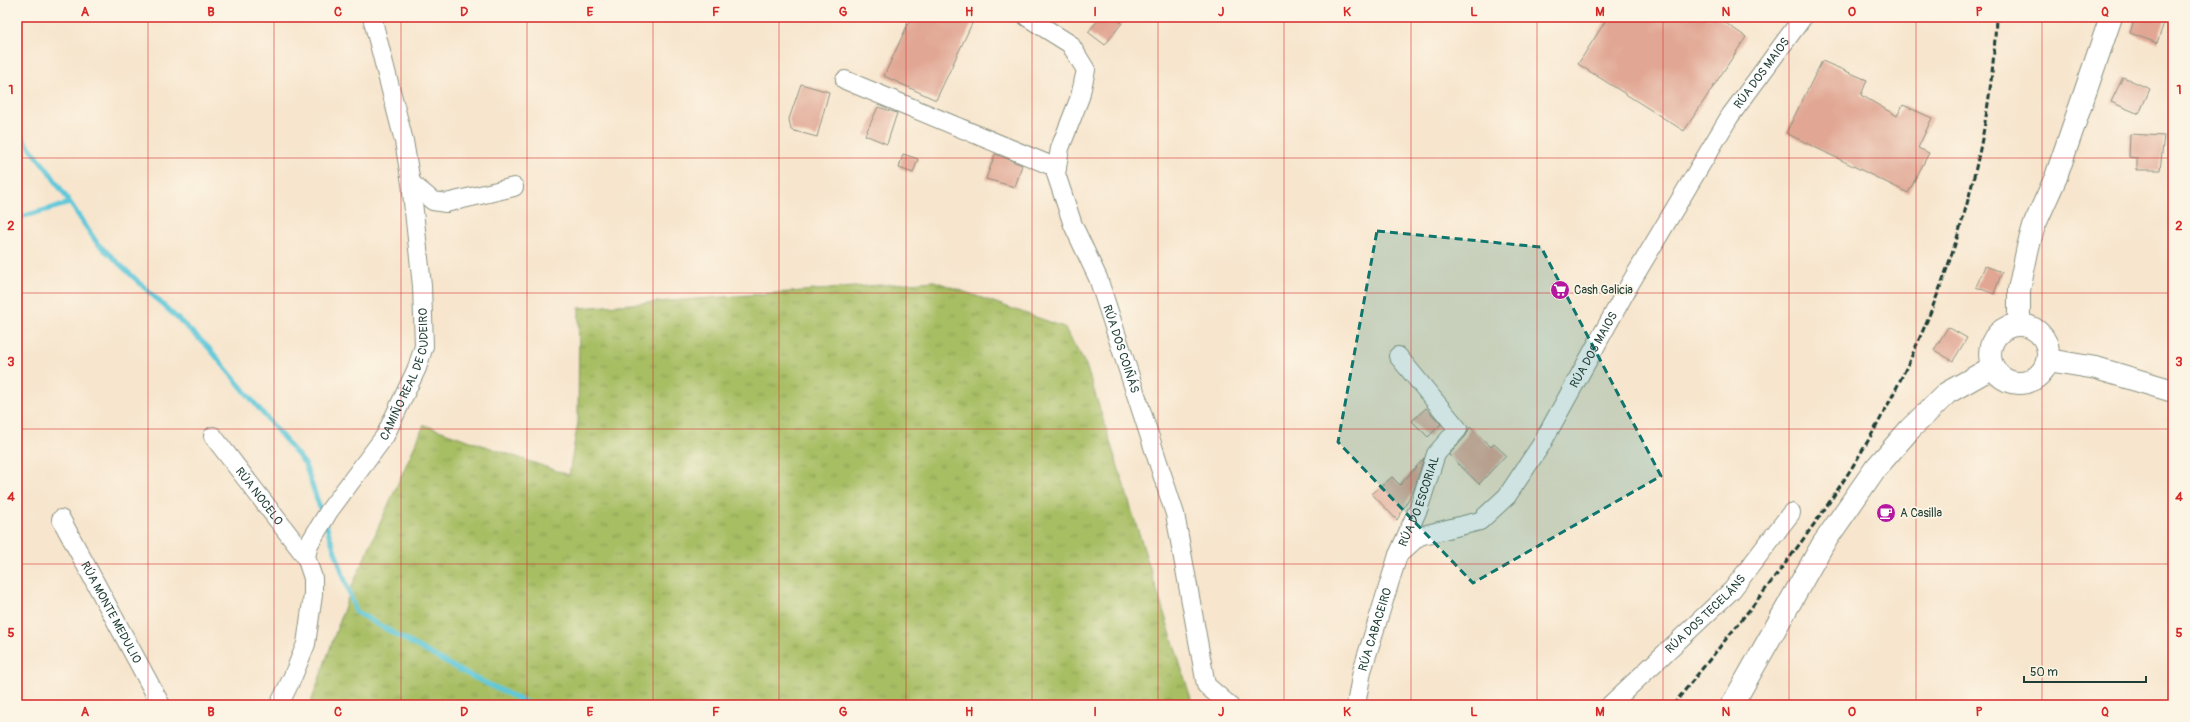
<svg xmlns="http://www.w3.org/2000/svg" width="2190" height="722" font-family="Pangolin,sans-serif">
  <defs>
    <pattern id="grass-tufts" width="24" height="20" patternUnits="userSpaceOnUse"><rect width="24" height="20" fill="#a7be63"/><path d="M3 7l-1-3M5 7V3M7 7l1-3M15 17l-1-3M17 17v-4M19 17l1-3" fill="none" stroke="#879c52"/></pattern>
  </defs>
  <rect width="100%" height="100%" fill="#fcf5e5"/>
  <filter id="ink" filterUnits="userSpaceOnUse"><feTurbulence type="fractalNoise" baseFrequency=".025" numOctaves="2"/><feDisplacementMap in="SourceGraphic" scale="8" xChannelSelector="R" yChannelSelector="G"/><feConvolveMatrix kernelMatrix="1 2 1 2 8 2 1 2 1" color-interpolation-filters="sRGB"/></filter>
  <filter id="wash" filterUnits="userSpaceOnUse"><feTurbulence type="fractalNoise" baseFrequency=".012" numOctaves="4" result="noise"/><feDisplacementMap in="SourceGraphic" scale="16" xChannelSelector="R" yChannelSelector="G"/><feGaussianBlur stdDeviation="0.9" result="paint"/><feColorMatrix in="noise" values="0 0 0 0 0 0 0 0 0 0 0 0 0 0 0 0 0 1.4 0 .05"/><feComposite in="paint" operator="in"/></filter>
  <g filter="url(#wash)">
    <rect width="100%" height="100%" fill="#f7e5cd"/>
    <polygon fill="url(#grass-tufts)" stroke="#637e4c" points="934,281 1064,327 1086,365 1193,705 310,705 352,586 424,425 569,475 578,422 579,308"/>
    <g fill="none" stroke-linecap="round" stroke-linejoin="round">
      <g stroke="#5fc8da" stroke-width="5">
        <polyline points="17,131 50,173 97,243 208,347 305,464 322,514"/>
        <polyline points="17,218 70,203"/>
        <polyline points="326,525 356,612 463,672 531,705"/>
      </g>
    </g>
    <g id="blocks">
      <g fill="#e1a794">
        <polygon points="911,17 975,17 936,100 884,76"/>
        <polygon points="1101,17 1114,17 1122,23 1105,45 1088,32"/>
        <polygon points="1608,17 1717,17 1746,37 1684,131 1578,64"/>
        <polygon points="2135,17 2166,17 2157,43 2130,33"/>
        <polygon points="1822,61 1867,80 1861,95 1897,116 1903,105 1932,118 1918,148 1929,153 1908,193 1786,133"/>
        <polygon points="2123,77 2150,89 2139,114 2111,102"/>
        <polygon points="801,84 829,92 817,137 791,130 789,119"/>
        <polygon points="878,107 897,113 887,144 865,135"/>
        <polygon points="2130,134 2164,136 2160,170 2137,170 2137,158 2129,157"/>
        <polygon points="903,154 918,159 913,173 899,168"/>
        <polygon points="995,154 1022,165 1015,187 986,179"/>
        <polygon points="1985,266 2002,272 1994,294 1976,287"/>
        <polygon points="1948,327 1967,338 1953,361 1934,350"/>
        <polygon points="1426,408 1441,424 1428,437 1412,421"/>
        <polygon points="1470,427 1491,447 1494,444 1506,455 1479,484 1449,455 1466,436"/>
        <polygon points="1424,458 1414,489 1397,520 1372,494 1392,477 1400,485"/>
      </g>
    </g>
  </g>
  <g filter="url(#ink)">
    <use href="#blocks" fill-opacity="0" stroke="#8b9180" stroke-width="1"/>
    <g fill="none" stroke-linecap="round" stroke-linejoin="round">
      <g stroke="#8b9180" stroke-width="20">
        <g id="street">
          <path id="s1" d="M1027,17L1070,44L1086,70L1080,97L1060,148L1056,174L1073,225L1098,278L1175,514L1206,685L1229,705"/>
          <polyline points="845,80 1057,168"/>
          <polyline points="411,183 433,201 446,203 514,187"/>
          <path id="s2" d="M213,436L306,557"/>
          <path id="s3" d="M61,519L161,705"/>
          <path id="s4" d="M1398,555L1419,536L1480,521L1507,496L1541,445L1631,282L1730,116L1803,17"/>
          <path id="s5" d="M279,705L293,676L306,644L313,595V578L306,557L309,544L329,511L385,436L417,368L424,346L422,286L411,183L404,141L372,17"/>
          <path id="s6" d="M1356,705L1362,671L1398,555L1419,507L1436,454L1458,429L1398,356"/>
          <path id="s7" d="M1610,705L1732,590L1791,513"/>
        </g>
      </g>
      <g stroke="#8b9180" stroke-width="24">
        <g id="secondary">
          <polyline points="2019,325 2019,290 2028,247 2034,226 2056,177 2111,17"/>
          <circle cx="2019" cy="354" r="29"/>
          <polyline points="2048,360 2096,368 2173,391"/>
          <polyline points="1732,705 1823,544 1875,469 1910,429 1947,393 1993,367"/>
        </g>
      </g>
      <use href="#street" stroke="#fff" stroke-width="18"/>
      <use href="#secondary" stroke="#fff" stroke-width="22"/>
      <path stroke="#1f3d34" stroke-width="3" stroke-dasharray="6 3" stroke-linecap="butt" d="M1673,705C1745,615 1821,526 1877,425C1945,301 1991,159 1996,17"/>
    </g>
  </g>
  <path fill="#0f766e" fill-opacity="0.2" stroke="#0f766e" stroke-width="3" stroke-dasharray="8 5" stroke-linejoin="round" d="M1377,231L1541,247L1661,476L1473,583L1338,442Z"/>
  <path fill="none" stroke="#d62828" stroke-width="1" stroke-opacity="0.55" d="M148,17V705M274,17V705M401,17V705M527,17V705M653,17V705M779,17V705M906,17V705M1032,17V705M1158,17V705M1284,17V705M1411,17V705M1537,17V705M1663,17V705M1789,17V705M1916,17V705M2042,17V705M17,158H2173M17,293H2173M17,429H2173M17,564H2173"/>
  <defs>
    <g id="supermarket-disc" transform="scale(1)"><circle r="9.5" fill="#b5179e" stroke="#fcf5e5"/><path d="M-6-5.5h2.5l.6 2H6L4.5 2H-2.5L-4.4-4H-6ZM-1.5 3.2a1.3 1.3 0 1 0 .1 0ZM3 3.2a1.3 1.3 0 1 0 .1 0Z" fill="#fff"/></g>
    <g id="cafe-disc" transform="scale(1)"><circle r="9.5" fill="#b5179e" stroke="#fcf5e5"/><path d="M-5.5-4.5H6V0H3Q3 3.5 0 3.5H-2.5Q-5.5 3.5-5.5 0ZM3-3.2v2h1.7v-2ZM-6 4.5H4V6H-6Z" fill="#fff"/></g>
  </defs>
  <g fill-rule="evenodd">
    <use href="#supermarket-disc" x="1560" y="290"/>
    <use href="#cafe-disc" x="1886" y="513"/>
  </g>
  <g text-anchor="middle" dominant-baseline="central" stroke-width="3.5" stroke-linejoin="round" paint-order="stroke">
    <g font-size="12" fill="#1f3d34" stroke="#fcf5e5">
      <text stroke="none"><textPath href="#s4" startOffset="622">RÚA DOS MAIOS</textPath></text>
      <text stroke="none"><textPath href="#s1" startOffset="377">RÚA DOS COIÑÁS</textPath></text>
      <text stroke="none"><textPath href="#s4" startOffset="298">RÚA DOS MAIOS</textPath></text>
      <text stroke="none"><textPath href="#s5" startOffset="367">CAMIÑO REAL DE CUDEIRO</textPath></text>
      <text stroke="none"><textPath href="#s2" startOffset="76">RÚA NOCELO</textPath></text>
      <text stroke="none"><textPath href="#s6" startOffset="214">RÚA DO ESCORIAL</textPath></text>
      <text stroke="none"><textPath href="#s3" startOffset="106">RÚA MONTE MEDULIO</textPath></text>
      <text stroke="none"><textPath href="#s7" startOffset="132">RÚA DOS TECELÁNS</textPath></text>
      <text stroke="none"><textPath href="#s6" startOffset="78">RÚA CABACEIRO</textPath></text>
    </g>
    <g font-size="12" fill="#1f3d34" stroke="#fcf5e5" text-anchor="start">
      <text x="1574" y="290">Cash Galicia</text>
      <text x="1900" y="513">A Casilla</text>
    </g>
  </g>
  <rect width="2190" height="722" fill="none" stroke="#fcf5e5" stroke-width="44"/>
  <path d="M2024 676v6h122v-6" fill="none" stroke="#1f3d34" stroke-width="2"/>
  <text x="2030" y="676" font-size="12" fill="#1f3d34" stroke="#fcf5e5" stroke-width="3" paint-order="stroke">50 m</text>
  <rect x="22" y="22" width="2146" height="678" fill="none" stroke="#d62828" stroke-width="1.5"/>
  <g font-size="13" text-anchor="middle" font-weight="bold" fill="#d62828">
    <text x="85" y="16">A</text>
    <text x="211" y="16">B</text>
    <text x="338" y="16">C</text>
    <text x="464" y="16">D</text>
    <text x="590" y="16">E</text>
    <text x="716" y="16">F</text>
    <text x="843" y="16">G</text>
    <text x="969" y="16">H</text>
    <text x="1095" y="16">I</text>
    <text x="1221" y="16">J</text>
    <text x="1347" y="16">K</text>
    <text x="1474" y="16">L</text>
    <text x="1600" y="16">M</text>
    <text x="1726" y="16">N</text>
    <text x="1852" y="16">O</text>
    <text x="1979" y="16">P</text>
    <text x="2105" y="16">Q</text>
    <text x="11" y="94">1</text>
    <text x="2179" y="94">1</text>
    <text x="11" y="230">2</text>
    <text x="2179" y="230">2</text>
    <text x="11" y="366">3</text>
    <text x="2179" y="366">3</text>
    <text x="11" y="501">4</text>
    <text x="2179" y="501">4</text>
    <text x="11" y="637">5</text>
    <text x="2179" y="637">5</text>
    <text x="85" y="716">A</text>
    <text x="211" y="716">B</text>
    <text x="338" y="716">C</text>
    <text x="464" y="716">D</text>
    <text x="590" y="716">E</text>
    <text x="716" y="716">F</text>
    <text x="843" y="716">G</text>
    <text x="969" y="716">H</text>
    <text x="1095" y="716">I</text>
    <text x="1221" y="716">J</text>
    <text x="1347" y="716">K</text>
    <text x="1474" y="716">L</text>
    <text x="1600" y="716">M</text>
    <text x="1726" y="716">N</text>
    <text x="1852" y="716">O</text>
    <text x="1979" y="716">P</text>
    <text x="2105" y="716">Q</text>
  </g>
</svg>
